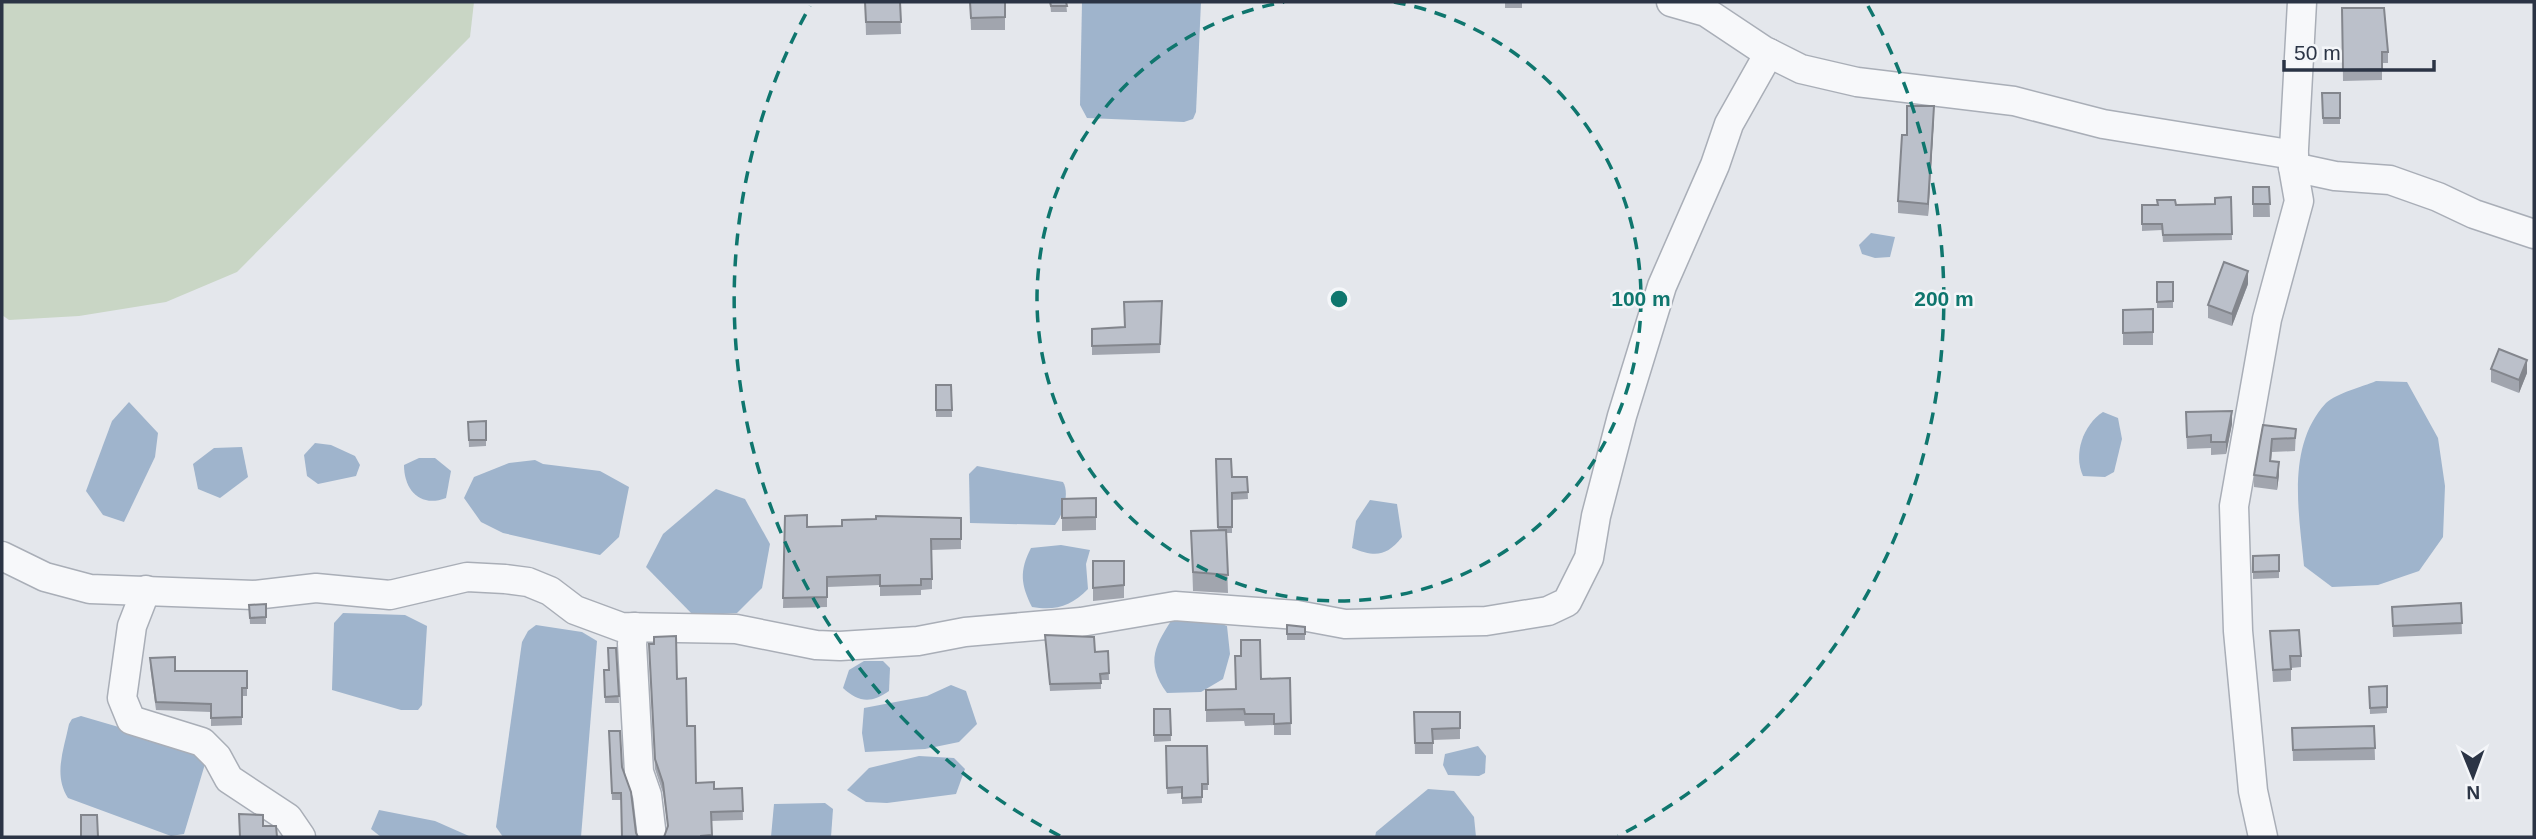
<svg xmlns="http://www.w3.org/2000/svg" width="2536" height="839" font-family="Helvetica,sans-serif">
  <rect width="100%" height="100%" fill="#e4e7ec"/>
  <polygon fill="#c9d6c5" points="2,2 474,2 470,37 237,272 166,302 79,316 9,320 2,315"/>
  <g fill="#9fb4cc">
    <polygon points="1082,2 1201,2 1196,112 1193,119 1184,122 1087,118 1080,105"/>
    <polygon points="1871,233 1895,237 1890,257 1875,258 1862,254 1859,245"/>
    <path d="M2376,381L2407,382L2438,438L2445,486L2443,537L2419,571L2378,585L2332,587L2304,566C2299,513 2286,446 2326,403C2337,393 2362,387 2376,381Z"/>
    <polygon points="129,402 158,433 155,457 124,522 103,515 86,491 112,421"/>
    <path d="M2103,412L2118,418L2122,439L2114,472L2105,477L2083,476C2073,454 2083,425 2103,412Z"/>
    <polygon points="315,443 331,445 355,456 360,465 356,476 318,484 307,476 304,455"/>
    <polygon points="242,447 248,477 220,498 198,489 193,464 214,448"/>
    <path d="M419,458H435L451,471L446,498C420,508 404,490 404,465Z"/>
    <polygon points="535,460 543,464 600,471 629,487 619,537 600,555 503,533 481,522 464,498 474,477 509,463"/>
    <path d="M977,466L1063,482C1070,493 1063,515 1055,525L970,523L969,474Z"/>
    <polygon points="716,489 745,499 770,544 762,588 737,613 694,616 646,567 663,534"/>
    <path d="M1370,500L1397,504L1402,537C1386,557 1375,557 1352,548L1356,521Z"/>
    <path d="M1061,545L1090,550L1086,564L1088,589C1071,606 1056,611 1032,607C1021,585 1019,571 1031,548Z"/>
    <polygon points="343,613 405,615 427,626 422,705 418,710 401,710 332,690 334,623"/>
    <path d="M1175,615L1206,618L1227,626L1230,654L1223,679L1201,692L1167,693C1144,661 1156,644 1175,615Z"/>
    <polygon points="536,625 582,632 597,641 581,837 503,837 496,827 522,642 528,631"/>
    <path d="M864,661H883L890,668L889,691C871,704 858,702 843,688L849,670Z"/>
    <polygon points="951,685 966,691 977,724 959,742 925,749 865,752 862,733 864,708 927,696"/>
    <path d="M81,716L194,749L205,764L184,834L171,836L68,798C53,775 64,749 69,724L72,719Z"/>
    <polygon points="1478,746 1486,756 1485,773 1479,776 1448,775 1443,765 1445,754"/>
    <polygon points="919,756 954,758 965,769 956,794 887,803 866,802 847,790 869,768"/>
    <polygon points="1428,789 1454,791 1474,817 1476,837 1375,837 1376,832"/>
    <polygon points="825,803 833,809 831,837 771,837 774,804"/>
    <polygon points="379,810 435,821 469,836 381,837 371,829"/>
  </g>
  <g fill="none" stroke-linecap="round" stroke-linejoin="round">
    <g stroke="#a9aeb7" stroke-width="31">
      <g id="minor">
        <polyline points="1671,2 1706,12 1763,50 1801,69 1857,82 2014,101 2103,124 2294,155"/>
        <polyline points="2293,167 2335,176 2390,180 2438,197 2474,214 2534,234"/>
        <polyline points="2,556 45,577 90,589 254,595 316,588 390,595 467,577 505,579 528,582 550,591 575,610 621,627 736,629 816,645 840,646 918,641 965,632 1081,622 1175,606 1297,615 1345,624 1486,621 1548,611 1567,602 1589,558 1596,516 1622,416 1662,286 1715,165 1729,124 1769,53"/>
        <polyline points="146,590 132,626 122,698 131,720 202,742 217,757 229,779 288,818 301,837"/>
        <polyline points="634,627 632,644 639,772 647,795 652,837"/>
        <polyline points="2263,837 2253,791 2238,631 2234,506 2267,319 2299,201 2293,167 2302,2"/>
      </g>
    </g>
    <use href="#minor" stroke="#f7f8fa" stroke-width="28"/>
  </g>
  <g fill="#a1a5ae">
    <polygon points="865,2 900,2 901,34 866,35"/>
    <polygon points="970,2 1005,2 1005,30 971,30"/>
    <polygon points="1050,2 1066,2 1067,12 1051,12"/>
    <rect x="1505" y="2" width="17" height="6"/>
    <polygon points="2342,8 2388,52 2388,63 2382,63 2382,80 2343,81"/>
    <polygon points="2322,93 2340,93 2340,124 2323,124"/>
    <polygon points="1934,118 1928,216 1898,213 1898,201"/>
    <polygon points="2253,187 2269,187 2270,217 2253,217"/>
    <polygon points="2231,197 2232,240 2163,242 2162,230 2142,231 2142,205 2215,204"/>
    <rect x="2157" y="282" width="16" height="26"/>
    <polygon points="2248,284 2232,326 2208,318 2208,305"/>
    <polygon points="1162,301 1160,353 1092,355 1092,329 1125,327"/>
    <polygon points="2153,309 2153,345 2123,345 2123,310"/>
    <polygon points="2491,369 2527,373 2519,393 2491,382"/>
    <polygon points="936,385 951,385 952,417 936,417"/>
    <polygon points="486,421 486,446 469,447 468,422"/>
    <polygon points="2186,424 2232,424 2226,454 2211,455 2211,448 2187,449"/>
    <polygon points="2263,425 2296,429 2295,451 2272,452 2271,461 2279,475 2277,490 2254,487 2254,475"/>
    <polygon points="1216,459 1232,477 1247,477 1248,499 1232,500 1232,533 1226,533 1228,593 1193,591 1191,531 1218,530"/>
    <polygon points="1096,498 1096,530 1062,531 1062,499"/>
    <polygon points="785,516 807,527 842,526 961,518 961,549 932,550 932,589 921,590 921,595 880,596 880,585 827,587 827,607 783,608"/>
    <polygon points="2253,556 2279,571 2279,578 2253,579"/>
    <polygon points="1093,561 1124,561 1124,598 1093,601"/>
    <polygon points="2461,603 2462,634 2393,637 2392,607"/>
    <polygon points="266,604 266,624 250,624 249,605"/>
    <polygon points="1287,625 1305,627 1305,640 1287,640"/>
    <polygon points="2270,631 2301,656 2301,667 2291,668 2291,681 2273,682"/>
    <polygon points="1045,635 1095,652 1108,651 1109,680 1101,680 1101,689 1050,691"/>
    <polygon points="616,648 619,703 605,703 604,670 608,670"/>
    <polygon points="649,654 677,679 687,726 696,783 714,789 742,788 743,820 711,821 712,837 664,837 668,828 663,793 655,769"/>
    <polygon points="150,658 175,671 247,688 247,696 242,696 242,725 211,726 211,712 156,710 150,666"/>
    <polygon points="1290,678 1291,735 1274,735 1274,725 1245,726 1244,721 1206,722 1206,690 1235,689 1261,679"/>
    <polygon points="2387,686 2387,713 2370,714 2369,687"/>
    <polygon points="1154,709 1170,709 1171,741 1154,742"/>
    <polygon points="1414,712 1460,712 1460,739 1433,740 1433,754 1415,754"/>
    <polygon points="2374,726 2375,760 2293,761 2292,728"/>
    <polygon points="609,731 622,767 636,833 621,800 612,800"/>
    <polygon points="1166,746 1207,746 1208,790 1202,790 1202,803 1182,804 1182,793 1167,794"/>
  </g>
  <g fill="#83868d">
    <polygon points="1934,106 1934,118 1928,216 1928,204"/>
    <polygon points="2248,271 2248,284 2232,326 2232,314"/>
    <polygon points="2527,360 2527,373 2519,393 2519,380"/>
    <polygon points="2232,411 2232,424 2226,454 2226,442"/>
    <polygon points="2279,462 2279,475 2277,490 2277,478"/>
  </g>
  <g fill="#bbc0ca" stroke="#83868d" stroke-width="2">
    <polygon points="865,2 900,2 901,22 866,22"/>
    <polygon points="970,2 1005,2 1005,17 971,18"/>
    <polygon points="1050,2 1066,2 1067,6 1051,6"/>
    <polygon points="2342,8 2384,8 2388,52 2382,52 2382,69 2343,70"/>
    <polygon points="2322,93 2340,93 2340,118 2323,118"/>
    <polygon points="1907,106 1934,106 1928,204 1898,201 1902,135 1907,135"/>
    <polygon points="2253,187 2269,187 2270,204 2253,204"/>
    <polygon points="2231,197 2232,234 2163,235 2162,224 2142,224 2142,205 2158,205 2157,200 2175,200 2176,205 2215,204 2215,198"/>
    <polygon points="2224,262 2248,271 2232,314 2208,305"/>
    <polygon points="2157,282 2173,282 2173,301 2157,302"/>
    <polygon points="1162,301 1160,344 1092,346 1092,329 1125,327 1124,302"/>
    <polygon points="2153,309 2153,332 2123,333 2123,310"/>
    <polygon points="2499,349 2527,360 2519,380 2491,369"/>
    <polygon points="936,385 951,385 952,410 936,410"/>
    <polygon points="2232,411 2226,442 2211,442 2211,435 2187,437 2186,412"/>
    <polygon points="486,421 486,440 469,440 468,422"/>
    <polygon points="2263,425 2296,429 2295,438 2272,439 2270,461 2279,462 2277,478 2254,475"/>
    <polygon points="1216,459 1231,459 1232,477 1247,477 1248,492 1232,493 1232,527 1218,527"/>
    <polygon points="1096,498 1096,517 1062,518 1062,499"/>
    <polygon points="807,515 807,527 842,526 842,520 876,519 876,516 961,518 961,539 931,539 932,579 921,579 921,585 880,586 880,575 827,577 827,597 783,598 785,516"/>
    <polygon points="1226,530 1228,575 1193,572 1191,531"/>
    <polygon points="2279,555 2279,571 2253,572 2253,556"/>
    <polygon points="1093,561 1124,561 1124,585 1093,588"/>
    <polygon points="2461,603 2462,623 2393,626 2392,607"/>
    <polygon points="266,604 266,617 250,618 249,605"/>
    <polygon points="1287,625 1305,627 1305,634 1287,634"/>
    <polygon points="2299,630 2301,656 2290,656 2291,669 2273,670 2270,631"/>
    <polygon points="1045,635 1094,637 1095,652 1108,651 1109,673 1100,674 1101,683 1050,684"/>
    <polygon points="676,636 677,679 686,678 687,726 695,726 696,783 714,782 714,789 742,788 743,811 711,812 712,835 701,836 701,837 664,837 668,826 663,783 655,759 649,644 654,644 654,637"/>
    <polygon points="1241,640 1260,640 1261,679 1290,678 1291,723 1274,724 1274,714 1245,714 1244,709 1206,710 1206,690 1236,689 1235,656 1241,656"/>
    <polygon points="608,648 616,648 619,696 605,697 604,670 609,670"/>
    <polygon points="175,657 175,671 247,671 247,688 242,688 242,717 211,718 211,704 156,702 150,658"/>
    <polygon points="2387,686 2387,707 2370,708 2369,687"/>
    <polygon points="1154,709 1170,709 1171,735 1154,735"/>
    <polygon points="1414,712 1460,712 1460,728 1432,729 1433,743 1415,743"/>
    <polygon points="2374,726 2375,748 2293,750 2292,728"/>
    <polygon points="609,731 620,731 622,767 631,792 636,833 638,837 622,837 621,793 612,793"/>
    <polygon points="1166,746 1207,746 1208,784 1202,784 1202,797 1182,798 1182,787 1167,788"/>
    <polygon points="239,814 263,815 263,826 276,826 277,837 240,837"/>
    <polygon points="81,815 97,815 98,837 81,837"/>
  </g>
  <g fill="none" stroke="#0f766e" stroke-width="3.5" stroke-dasharray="12 9">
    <path d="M1394 2A302 302 0 1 1 1284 2"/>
    <path d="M1060 836A605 605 0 0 1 810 6M1868 6A605 605 0 0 1 1618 836"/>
  </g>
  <circle cx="1339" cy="299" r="10" fill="#0f766e" stroke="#f4f6f9" stroke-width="3.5"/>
  <g font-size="21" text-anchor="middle" font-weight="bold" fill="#0f766e" stroke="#f4f6f9" stroke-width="5" stroke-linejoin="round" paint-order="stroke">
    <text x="1641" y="306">100 m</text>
    <text x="1944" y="306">200 m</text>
  </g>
  <rect width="2536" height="839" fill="none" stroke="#2b3445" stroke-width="7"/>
  <g transform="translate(2473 776) rotate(179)" stroke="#f4f6f9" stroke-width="5" paint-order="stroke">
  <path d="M0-5L12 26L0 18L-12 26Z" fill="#2b3445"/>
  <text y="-10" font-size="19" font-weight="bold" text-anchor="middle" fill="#2b3445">N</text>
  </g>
  <path d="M2284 60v10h150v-10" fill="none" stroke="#2b3445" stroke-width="3.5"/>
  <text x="2294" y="60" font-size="21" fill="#2b3445" stroke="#f4f6f9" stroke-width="5" paint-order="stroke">50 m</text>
</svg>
